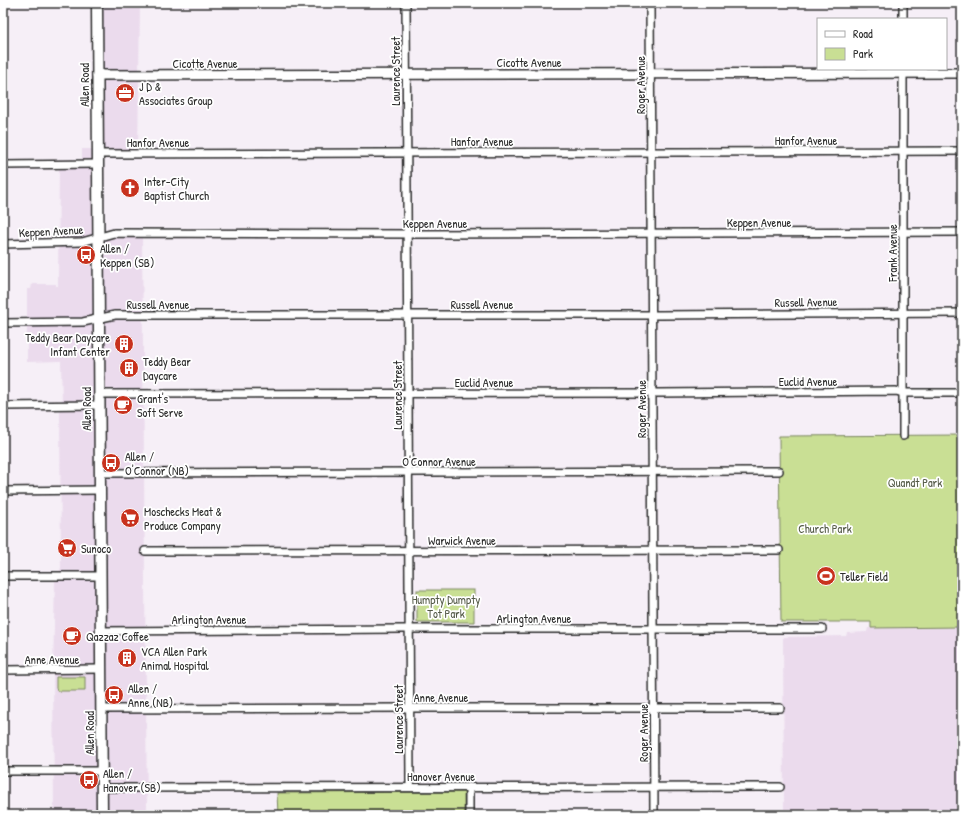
<svg xmlns="http://www.w3.org/2000/svg" width="965" height="818" font-family="'Patrick Hand',sans-serif">
  <rect width="100%" height="100%" fill="#f6eff7"/>
  <filter id="ink" filterUnits="userSpaceOnUse"><feTurbulence type="fractalNoise" baseFrequency=".025" numOctaves="2"/><feDisplacementMap in="SourceGraphic" scale="8" xChannelSelector="R" yChannelSelector="G"/><feConvolveMatrix kernelMatrix="1 2 1 2 8 2 1 2 1" color-interpolation-filters="sRGB"/></filter>
  <g filter="url(#ink)">
    <g fill="#ebdbed">
      <polygon points="97,3 140,3 138,154 97,154 98,238 142,233 147,815 54,815 53,670 55,580 61,568 60,405 62,405 61,361 27,362 27,289 31,289 32,284 56,284 56,286 58,286 59,165 82,164 82,149 97,149"/>
      <polygon points="962,627 962,815 784,815 783,637 846,636 847,633 867,632 868,628"/>
    </g>
    <g fill="#c9df94" stroke="#7a8560">
      <polygon points="962,435 962,627 871,628 871,622 781,622 779,436"/>
      <rect x="417" y="590" width="57" height="32"/>
      <polygon points="56,677 85,677 85,691 57,691 56,688"/>
      <polygon points="464,792 464,815 278,815 277,793"/>
    </g>
    <g fill="none" stroke-linecap="round" stroke-linejoin="round">
      <g stroke="#2b2b2b" stroke-width="10">
        <g id="minor">
          <polyline points="406,3 410,787"/>
          <polyline points="650,3 654,815"/>
          <polyline points="903,3 903,19"/>
          <polyline points="903,69 903,436"/>
          <polyline points="97,154 962,151"/>
          <polyline points="3,165 98,164"/>
          <polyline points="3,244 82,242 114,233 416,234 962,232"/>
          <polyline points="3,323 83,322 115,315 660,315 962,313"/>
          <polyline points="99,394 660,393 896,391 903,393 962,393"/>
          <polyline points="3,406 99,405"/>
          <polyline points="100,473 779,471"/>
          <polyline points="3,491 100,490"/>
          <polyline points="145,551 779,550"/>
          <polyline points="3,576 100,576"/>
          <polyline points="101,631 402,629 822,629"/>
          <polyline points="3,670 101,669"/>
          <polyline points="101,709 409,708 780,708"/>
          <polyline points="3,771 102,771"/>
          <polyline points="102,788 780,787"/>
          <polyline points="469,815 469,787"/>
        </g>
      </g>
      <g stroke="#2b2b2b" stroke-width="12">
        <polyline id="tertiary" points="97,75 962,73"/>
      </g>
      <g stroke="#2b2b2b" stroke-width="13">
        <polyline id="secondary" points="97,3 102,815"/>
      </g>
      <use href="#minor" stroke="#fff" stroke-width="7"/>
      <use href="#tertiary" stroke="#fff" stroke-width="9"/>
      <use href="#secondary" stroke="#fff" stroke-width="10"/>
    </g>
  </g>
  <defs>
    <g id="office-disc" transform="scale(1)"><circle r="9.5" fill="#c8321e" stroke="#fff"/><path d="M-6-3h4V-5.5h4V-3h4V5H-6ZM-1-4.5V-3h2v-1.5ZM-6 0V1H6V0Z" fill="#fff"/></g>
    <g id="church-disc" transform="scale(1)"><circle r="9.5" fill="#c8321e" stroke="#fff"/><path d="M-1.2-6h2.4v3.5h3.3v2.4h-3.3V6h-2.4V-.1h-3.3v-2.4h3.3Z" fill="#fff"/></g>
    <g id="bus-disc" transform="scale(1)"><circle r="9.5" fill="#c8321e" stroke="#fff"/><path d="M-5-6H5V4H4V6H2V4H-2V6H-4V4H-5ZM-3.5-4V0h7V-4ZM-3.5 1.2v1.5H-2V1.2ZM2 1.2v1.5H3.5V1.2Z" fill="#fff"/></g>
    <g id="building-disc" transform="scale(1)"><circle r="9.5" fill="#c8321e" stroke="#fff"/><path d="M-4-6H4V6H1V3H-1V6H-4ZM-2.5-4.3h1.7v1.8h-1.7ZM.8-4.3h1.7v1.8H.8ZM-2.5-1h1.7V.8h-1.7ZM.8-1h1.7V.8H.8Z" fill="#fff"/></g>
    <g id="cafe-disc" transform="scale(1)"><circle r="9.5" fill="#c8321e" stroke="#fff"/><path d="M-5.5-4.5H6V0H3Q3 3.5 0 3.5H-2.5Q-5.5 3.5-5.5 0ZM3-3.2v2h1.7v-2ZM-6 4.5H4V6H-6Z" fill="#fff"/></g>
    <g id="supermarket-disc" transform="scale(1)"><circle r="9.5" fill="#c8321e" stroke="#fff"/><path d="M-6-5.5h2.5l.6 2H6L4.5 2H-2.5L-4.4-4H-6ZM-1.5 3.2a1.3 1.3 0 1 0 .1 0ZM3 3.2a1.3 1.3 0 1 0 .1 0Z" fill="#fff"/></g>
    <g id="stadium-disc" transform="scale(1)"><circle r="9.5" fill="#c8321e" stroke="#fff"/><path d="M0-5a6.5 5 0 1 0 0 10a6.5 5 0 1 0 0-10ZM-3.5-1.8h7v3.6h-7Z" fill="#fff"/></g>
  </defs>
  <g fill-rule="evenodd">
    <use href="#office-disc" x="125" y="93"/>
    <use href="#church-disc" x="130" y="188"/>
    <use href="#bus-disc" x="86" y="255"/>
    <use href="#building-disc" x="124" y="344"/>
    <use href="#building-disc" x="129" y="368"/>
    <use href="#cafe-disc" x="123" y="405"/>
    <use href="#bus-disc" x="111" y="463"/>
    <use href="#supermarket-disc" x="130" y="518"/>
    <use href="#supermarket-disc" x="67" y="548"/>
    <use href="#stadium-disc" x="826" y="576"/>
    <use href="#cafe-disc" x="72" y="636"/>
    <use href="#building-disc" x="127" y="658"/>
    <use href="#bus-disc" x="114" y="695"/>
    <use href="#bus-disc" x="89" y="780"/>
  </g>
  <g text-anchor="middle" dominant-baseline="central" stroke-width="3.5" stroke-linejoin="round" paint-order="stroke">
    <g font-size="12" fill="#2b2b2b" stroke="#fff">
      <text x="529" y="62">Cicotte Avenue</text>
      <text x="205" y="63">Cicotte Avenue</text>
      <text transform="translate(395 71) rotate(-90)">Laurence Street</text>
      <text transform="translate(84 85) rotate(-90)">Allen Road</text>
      <text transform="translate(640 85) rotate(-90)">Roger Avenue</text>
      <text x="806" y="140">Hanfor Avenue</text>
      <text x="482" y="141">Hanfor Avenue</text>
      <text x="158" y="142">Hanfor Avenue</text>
      <text x="759" y="222">Keppen Avenue</text>
      <text x="435" y="223">Keppen Avenue</text>
      <text transform="translate(51 231) rotate(-3)">Keppen Avenue</text>
      <text transform="translate(892 253) rotate(-90)">Frank Avenue</text>
      <text transform="translate(806 302) rotate(-1)">Russell Avenue</text>
      <text x="158" y="304">Russell Avenue</text>
      <text x="482" y="304">Russell Avenue</text>
      <text x="808" y="381">Euclid Avenue</text>
      <text x="484" y="382">Euclid Avenue</text>
      <text transform="translate(397 395) rotate(-90)">Laurence Street</text>
      <text transform="translate(86 409) rotate(-90)">Allen Road</text>
      <text transform="translate(641 409) rotate(-90)">Roger Avenue</text>
      <text x="439" y="461">O'Connor Avenue</text>
      <text x="462" y="540">Warwick Avenue</text>
      <text x="534" y="618">Arlington Avenue</text>
      <text x="209" y="619">Arlington Avenue</text>
      <text x="52" y="659">Anne Avenue</text>
      <text x="441" y="697">Anne Avenue</text>
      <text transform="translate(398 719) rotate(-90)">Laurence Street</text>
      <text transform="translate(89 733) rotate(-90)">Allen Road</text>
      <text transform="translate(643 733) rotate(-90)">Roger Avenue</text>
      <text x="441" y="776">Hanover Avenue</text>
    </g>
    <g font-size="12" fill="#2b2b2b" stroke="#fff" text-anchor="start">
      <text x="139" y="86">J D &amp;<tspan x="139" dy="14">Associates Group</tspan></text>
      <text x="144" y="181">Inter-City<tspan x="144" dy="14">Baptist Church</tspan></text>
      <text x="100" y="248">Allen /<tspan x="100" dy="14">Keppen (SB)</tspan></text>
      <text x="110" y="337" text-anchor="end">Teddy Bear Daycare<tspan x="110" dy="14">Infant Center</tspan></text>
      <text x="143" y="361">Teddy Bear<tspan x="143" dy="14">Daycare</tspan></text>
      <text x="137" y="398">Grant's<tspan x="137" dy="14">Soft Serve</tspan></text>
      <text x="125" y="456">Allen /<tspan x="125" dy="14">O'Connor (NB)</tspan></text>
      <text x="144" y="511">Moschecks Meat &amp;<tspan x="144" dy="14">Produce Company</tspan></text>
      <text x="81" y="548">Sunoco</text>
      <text x="840" y="576">Teller Field</text>
      <text x="86" y="636">Qazzaz Coffee</text>
      <text x="141" y="651">VCA Allen Park<tspan x="141" dy="14">Animal Hospital</tspan></text>
      <text x="128" y="688">Allen /<tspan x="128" dy="14">Anne (NB)</tspan></text>
      <text x="103" y="773">Allen /<tspan x="103" dy="14">Hanover (SB)</tspan></text>
    </g>
    <g font-size="12" fill="#525845" stroke="#fff">
      <text x="915" y="482">Quandt Park</text>
      <text x="825" y="528">Church Park</text>
      <text x="446" y="599">Humpty Dumpty<tspan x="446" dy="14">Tot Park</tspan></text>
    </g>
  </g>
  <rect width="965" height="818" fill="none" stroke="#fff" stroke-width="16"/>
  <rect x="8" y="8" width="949" height="802" fill="none" stroke="#2b2b2b" stroke-width="1.5" filter="url(#ink)"/>
  <rect x="817" y="18" width="130" height="52" fill="#ffffff" stroke="#aaaaaa"/>
  <rect x="825" y="31" width="20" height="6" fill="#ffffff" stroke="#aaaaaa"/>
  <text x="853" y="38" font-size="12" fill="#2b2b2b">Road</text>
  <rect x="825" y="48" width="20" height="12" fill="#c9df94" stroke="#aaaaaa"/>
  <text x="853" y="58" font-size="12" fill="#2b2b2b">Park</text>
</svg>
